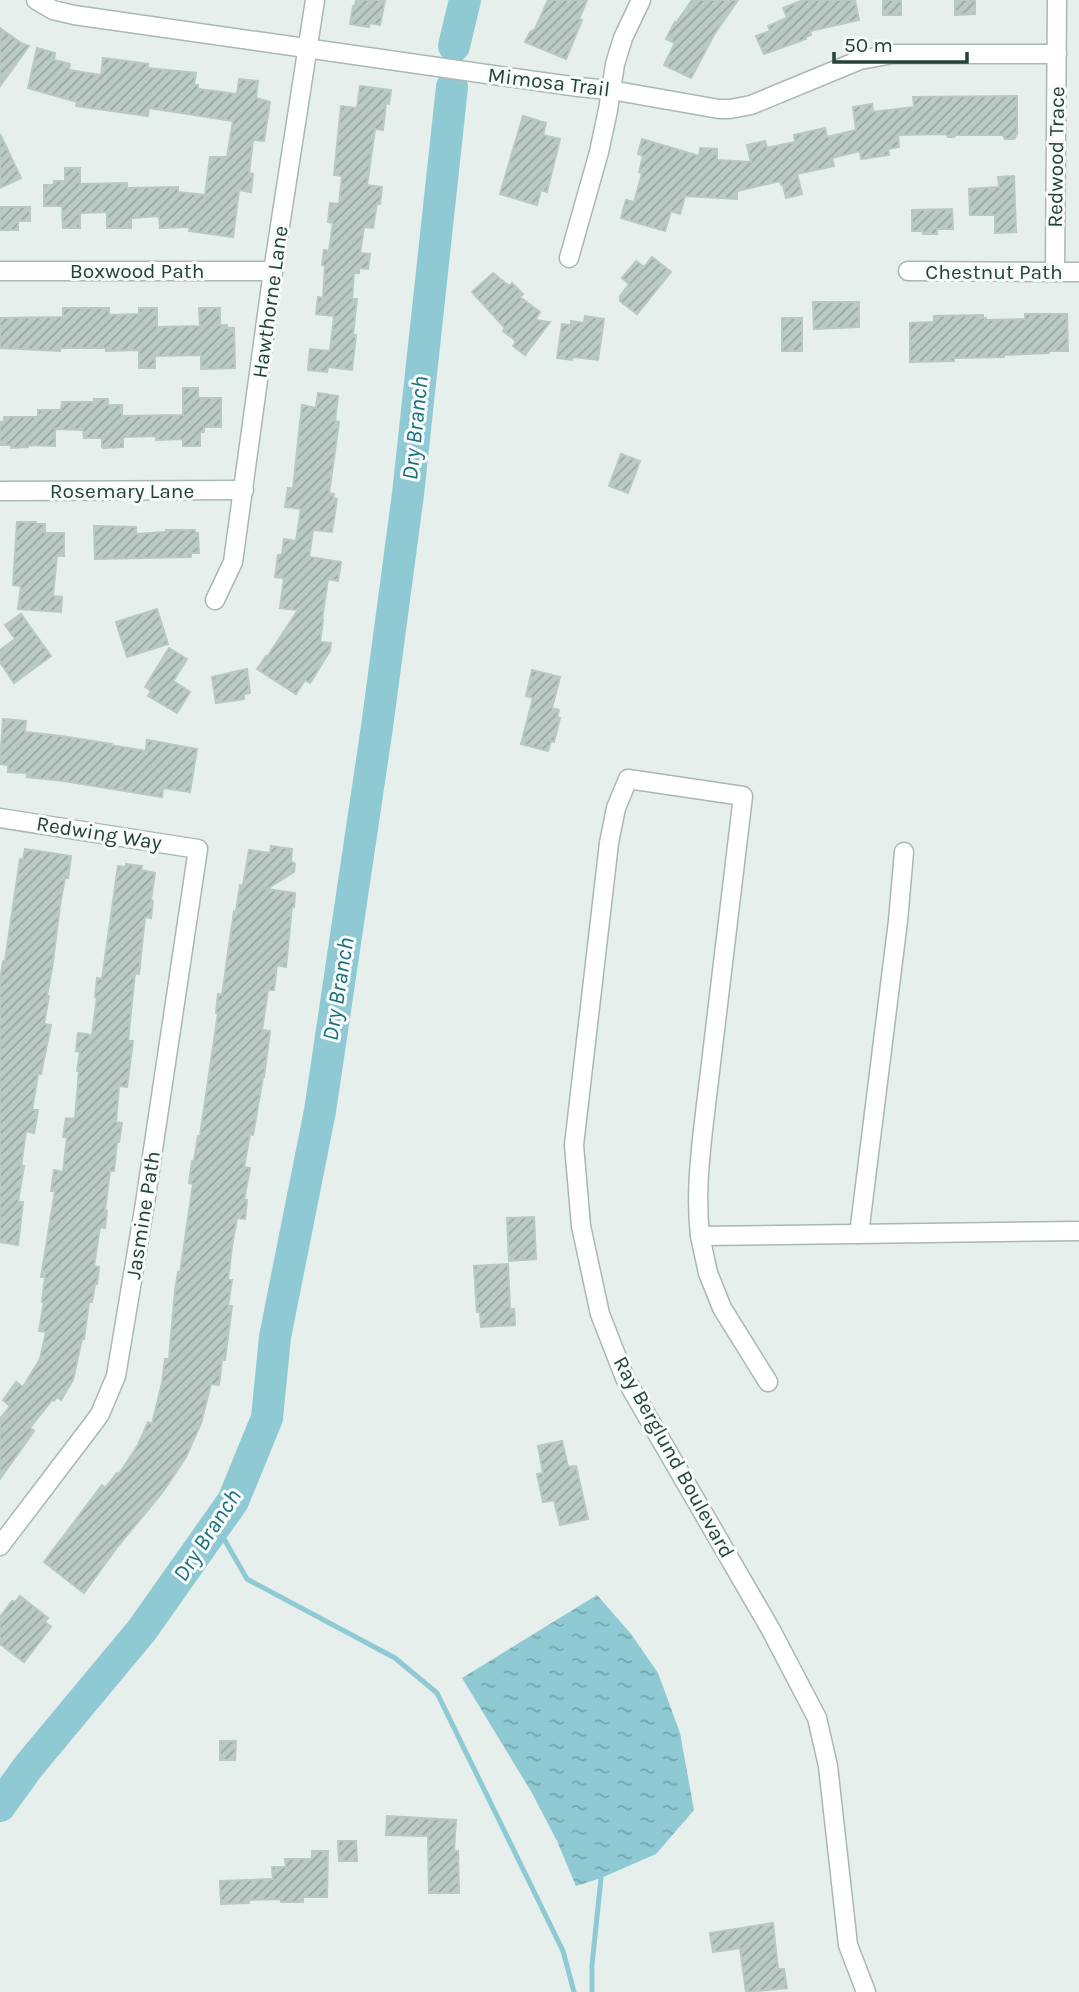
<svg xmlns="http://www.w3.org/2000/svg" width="1079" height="1992" font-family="Karla,sans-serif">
  <defs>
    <pattern id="water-ripples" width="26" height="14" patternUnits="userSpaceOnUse" patternTransform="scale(1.75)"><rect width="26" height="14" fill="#8ec9d4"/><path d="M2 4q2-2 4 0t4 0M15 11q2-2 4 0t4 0" fill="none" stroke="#74a5ad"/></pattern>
    <pattern id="building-hatch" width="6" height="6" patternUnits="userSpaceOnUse" patternTransform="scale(1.75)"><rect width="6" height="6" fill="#bbcac4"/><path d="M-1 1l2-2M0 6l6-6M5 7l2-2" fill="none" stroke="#98a6a0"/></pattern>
  </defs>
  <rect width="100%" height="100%" fill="#e6efeb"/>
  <polygon fill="url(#water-ripples)" points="597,1595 631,1634 658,1673 680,1733 694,1810 656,1854 601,1878 576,1886 557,1841 532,1793 462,1678"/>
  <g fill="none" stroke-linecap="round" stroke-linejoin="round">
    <g stroke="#8ec9d4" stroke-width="5">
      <polyline points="216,1525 247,1579 395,1658 437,1693 563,1951 574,1992"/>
      <polyline points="592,1992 592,1965 601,1878"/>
    </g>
    <g stroke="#8ec9d4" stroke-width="32">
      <polyline points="454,46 465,0"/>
      <polyline points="0,1806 28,1767 142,1630 233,1501 267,1418 275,1337 320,1111 377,727 408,494 452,87"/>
    </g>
  </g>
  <g fill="url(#building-hatch)" stroke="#b8c9c2" stroke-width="2">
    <polygon points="356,0 385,0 380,25 370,23 369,27 350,24 353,6 355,6"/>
    <polygon points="548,0 587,0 579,19 582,20 566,59 525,42 530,32 535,29"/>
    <polygon points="692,0 738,0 715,33 691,78 664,65 675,43 666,39 675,22 676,23"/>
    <polygon points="803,0 855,0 859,20 810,31 811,35 805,37 806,39 764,54 756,36 770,31 768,26 787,18 783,8"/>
    <rect x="883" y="0" width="18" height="15"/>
    <polygon points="955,0 975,0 975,14 955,15"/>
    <polygon points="0,28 21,43 29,46 0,86"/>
    <polygon points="37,48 55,53 54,60 70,64 69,70 101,75 103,58 148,64 148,68 196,73 194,85 198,85 198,89 237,94 239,79 258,81 256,98 270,102 264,141 253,140 249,173 253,174 251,192 239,190 233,237 189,231 190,227 160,228 159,216 131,218 131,228 107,228 107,212 80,213 80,228 63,228 62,206 44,206 44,185 54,185 54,181 65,181 65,168 80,168 80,184 127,183 127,188 178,187 178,192 205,195 210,157 227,157 233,121 149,108 148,116 76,106 77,102 28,88"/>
    <polygon points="360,86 391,90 389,104 386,103 383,130 375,129 367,185 382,187 380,204 377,203 373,228 364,227 360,253 370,254 368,269 359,268 359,273 354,273 352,299 357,299 353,335 356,335 352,370 328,367 327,372 308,370 310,349 330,351 334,316 316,314 318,297 323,298 325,266 322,265 324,250 329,251 333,223 328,222 330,203 339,204 342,176 334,175 341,106 357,108"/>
    <polygon points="1017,96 1017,134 1014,139 1005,139 1003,135 956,135 954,137 948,137 946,134 898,135 899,147 888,149 889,155 861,159 860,151 832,158 834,166 797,174 802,194 786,198 783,185 781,185 780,181 737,191 737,199 685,196 680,214 671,211 665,231 621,218 626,200 634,202 642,174 639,172 643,156 638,154 642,139 699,156 700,148 717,149 717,160 751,162 747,145 765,141 767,148 795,142 794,135 825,128 827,137 856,130 853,107 872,104 873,112 914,107 913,97"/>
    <polygon points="523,116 546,123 543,135 560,139 547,192 541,190 537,205 500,194"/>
    <polygon points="0,134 21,178 0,188"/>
    <polygon points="1014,176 1016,232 995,233 995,215 970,215 969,189 999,187 998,177"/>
    <polygon points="0,207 30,207 30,221 18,221 18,230 0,230"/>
    <polygon points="952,209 953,229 937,229 937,234 923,234 923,231 912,231 912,210"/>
    <polygon points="652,257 671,272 637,314 620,301 620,296 629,284 622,278 636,261 644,267"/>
    <polygon points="493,273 509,286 512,283 523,294 520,297 540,312 535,320 550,322 525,355 513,346 516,341 503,331 505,328 472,292"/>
    <polygon points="813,302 859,302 859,327 814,329"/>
    <polygon points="63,308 109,308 109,315 139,314 139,308 157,308 157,327 200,326 199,308 220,308 220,325 227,325 227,328 234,328 235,368 201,369 201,355 155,356 155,368 139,368 139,350 106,351 106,348 60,348 60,351 0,348 0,318 63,317"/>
    <polygon points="1025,314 1067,314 1068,351 1049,351 1049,353 1004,355 1004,357 954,358 954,361 910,362 910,323 934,322 934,316 983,315 983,318 986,318 986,320 1025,319"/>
    <polygon points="585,316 604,319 598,360 573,357 572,360 557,358 562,324 571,325 571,321 584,323"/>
    <rect x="782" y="318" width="20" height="33"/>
    <polygon points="183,388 198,388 198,398 221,398 221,427 204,427 204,432 200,432 200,446 183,446 183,439 156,440 156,436 123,437 123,447 104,448 102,447 102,438 84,438 83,430 55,429 55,446 28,445 28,447 11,448 11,445 0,445 0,422 4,422 4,417 38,417 38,410 61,410 62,402 94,402 94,399 108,399 108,405 122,405 122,416 183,415"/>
    <polygon points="318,393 338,396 335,421 339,422 329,493 334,494 333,498 337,499 332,532 313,530 309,557 341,562 338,581 328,579 322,620 323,620 320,642 331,643 330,651 310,683 305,680 296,694 257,669 266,656 267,657 298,610 280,608 284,578 275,577 278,555 282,555 284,539 296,541 301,509 285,507 288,488 293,488 302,405 316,408"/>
    <polygon points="621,454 640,461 628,493 609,486"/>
    <polygon points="17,522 36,522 36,524 45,524 45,533 64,533 64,556 57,556 53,596 62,597 61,612 18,609 21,586 13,585"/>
    <polygon points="94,526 136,527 136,534 166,532 166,530 195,530 195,533 198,533 199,553 191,553 191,557 95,559"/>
    <polygon points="157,609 168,644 127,657 116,622"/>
    <polygon points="21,614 51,656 14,683 0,662 0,650 15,639 5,625"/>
    <polygon points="169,648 187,659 172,683 175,682 190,692 177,713 148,696 151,691 145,687"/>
    <polygon points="247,669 250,693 244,694 244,699 216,703 212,677"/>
    <polygon points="532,670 560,677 552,708 559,710 557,717 560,718 554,742 551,741 548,751 521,744 533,698 526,696"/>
    <polygon points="3,719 26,721 25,732 61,736 111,744 110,745 146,751 147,740 197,749 190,792 163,788 162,797 64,781 27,777 27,773 8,772 8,765 0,764"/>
    <polygon points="271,846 292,849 291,861 295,864 294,872 267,889 295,893 294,907 292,907 286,967 277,965 274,990 268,990 262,1030 270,1031 264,1077 263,1077 253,1135 250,1134 244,1167 250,1168 244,1200 247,1200 245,1219 237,1218 232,1246 228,1280 232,1280 228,1306 232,1306 225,1360 222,1360 219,1385 211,1384 201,1423 186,1457 162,1493 118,1546 84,1593 44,1562 102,1485 105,1488 117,1473 119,1474 138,1445 148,1422 152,1424 162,1383 165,1359 169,1359 175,1290 178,1272 180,1273 193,1184 189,1183 192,1161 194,1161 198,1136 200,1136 218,1013 216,1013 218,994 222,995 234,911 236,911 240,885 243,886 249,850 270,853"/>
    <polygon points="25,849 71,856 68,878 65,878 60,905 53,962 47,996 49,996 44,1024 51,1025 41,1074 38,1074 32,1110 38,1110 34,1133 26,1131 21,1166 24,1166 18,1202 23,1202 18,1245 0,1242 0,981 3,961 5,961 20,859 23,859"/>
    <polygon points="126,864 142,866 141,870 155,873 151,900 153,901 151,918 145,917 139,974 135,973 128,1041 133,1041 127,1087 119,1086 116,1122 122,1123 119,1142 117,1142 114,1171 110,1171 105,1210 107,1211 105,1228 100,1227 94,1266 99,1267 97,1284 95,1284 92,1302 89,1302 84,1339 82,1339 73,1380 61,1400 57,1397 54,1401 52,1400 30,1428 34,1431 0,1479 0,1419 10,1406 3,1400 16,1382 23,1387 40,1359 46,1332 39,1331 44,1302 42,1302 45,1277 41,1277 55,1191 51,1191 54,1170 63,1172 67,1137 63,1137 66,1118 75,1119 79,1071 77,1071 80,1052 76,1051 78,1033 92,1035 97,997 95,997 97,978 102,979 118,866 126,867"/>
    <polygon points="534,1217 536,1259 509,1261 507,1218"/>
    <polygon points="508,1264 510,1309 514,1309 515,1325 481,1327 480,1312 477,1312 474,1266"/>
    <polygon points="562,1441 568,1467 576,1466 588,1519 560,1525 554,1500 543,1502 537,1474 543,1473 538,1446"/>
    <polygon points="20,1596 48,1618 45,1622 51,1627 24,1662 0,1644 0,1617 12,1601 15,1602"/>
    <polygon points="220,1741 236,1741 235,1760 220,1760"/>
    <polygon points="387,1816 456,1820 454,1851 458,1851 459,1893 429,1893 428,1836 386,1835"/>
    <polygon points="338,1841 356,1841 357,1861 339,1861"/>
    <polygon points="312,1851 328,1851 327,1897 303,1897 303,1902 281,1902 281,1899 249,1900 249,1903 221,1904 220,1881 273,1879 272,1867 286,1867 285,1859 312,1859"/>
    <polygon points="773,1923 778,1969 784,1969 787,1988 746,1992 740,1948 713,1952 710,1933"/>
  </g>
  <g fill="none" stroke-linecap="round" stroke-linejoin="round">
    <g stroke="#a8b8b2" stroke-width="21">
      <g id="minor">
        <polyline points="36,0 53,10 74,15 578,87 611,90 719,109 730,109 751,105 860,60 893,54 1057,54"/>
        <polyline points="569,258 599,152 608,110 615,64 623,38 641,0"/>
        <polyline points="0,271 273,271"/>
        <polyline points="908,271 1079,272"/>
        <polyline points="1055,272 1057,0"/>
        <polyline points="0,491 244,490"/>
        <polyline points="215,600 233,562 273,271 315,0"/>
        <polyline points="0,818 198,849 145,1203 116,1376 100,1414 92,1425 0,1546"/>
        <polyline points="859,1234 898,921 904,852"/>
        <path d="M700,1236C696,1200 699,1166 703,1130L743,796L628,779L616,808L609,843L574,1145L581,1226L600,1314L625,1378L771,1630L817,1718L828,1766L848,1945L866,1992"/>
        <polyline points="768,1382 722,1308 708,1273 700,1236 1079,1231"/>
      </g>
    </g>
    <use href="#minor" stroke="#fff" stroke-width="18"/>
  </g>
  <g text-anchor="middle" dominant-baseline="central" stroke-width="6" stroke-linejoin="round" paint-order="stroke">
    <g font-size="21" fill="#24423a" stroke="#f7fbf9">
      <text transform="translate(549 82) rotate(7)">Mimosa Trail</text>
      <text transform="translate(1056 157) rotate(-89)">Redwood Trace</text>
      <text x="137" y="271">Boxwood Path</text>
      <text x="994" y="272">Chestnut Path</text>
      <text transform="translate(270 302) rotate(-82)">Hawthorne Lane</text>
      <text x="122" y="491">Rosemary Lane</text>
      <text transform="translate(99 833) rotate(9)">Redwing Way</text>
      <text transform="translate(143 1215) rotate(-81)">Jasmine Path</text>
      <text transform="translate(674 1457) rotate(61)">Ray Berglund Boulevard</text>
    </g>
    <g font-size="23" font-style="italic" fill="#1c6f80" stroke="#f7fbf9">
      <text transform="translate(415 428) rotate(-84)">Dry Branch</text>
      <text transform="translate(338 989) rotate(-81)">Dry Branch</text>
      <text transform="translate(207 1535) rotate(-57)">Dry Branch</text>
    </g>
  </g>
  <path d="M834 52v10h133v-10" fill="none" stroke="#24423a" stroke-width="3.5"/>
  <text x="844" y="52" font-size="21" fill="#24423a" stroke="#f7fbf9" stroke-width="5" paint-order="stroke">50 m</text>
</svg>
